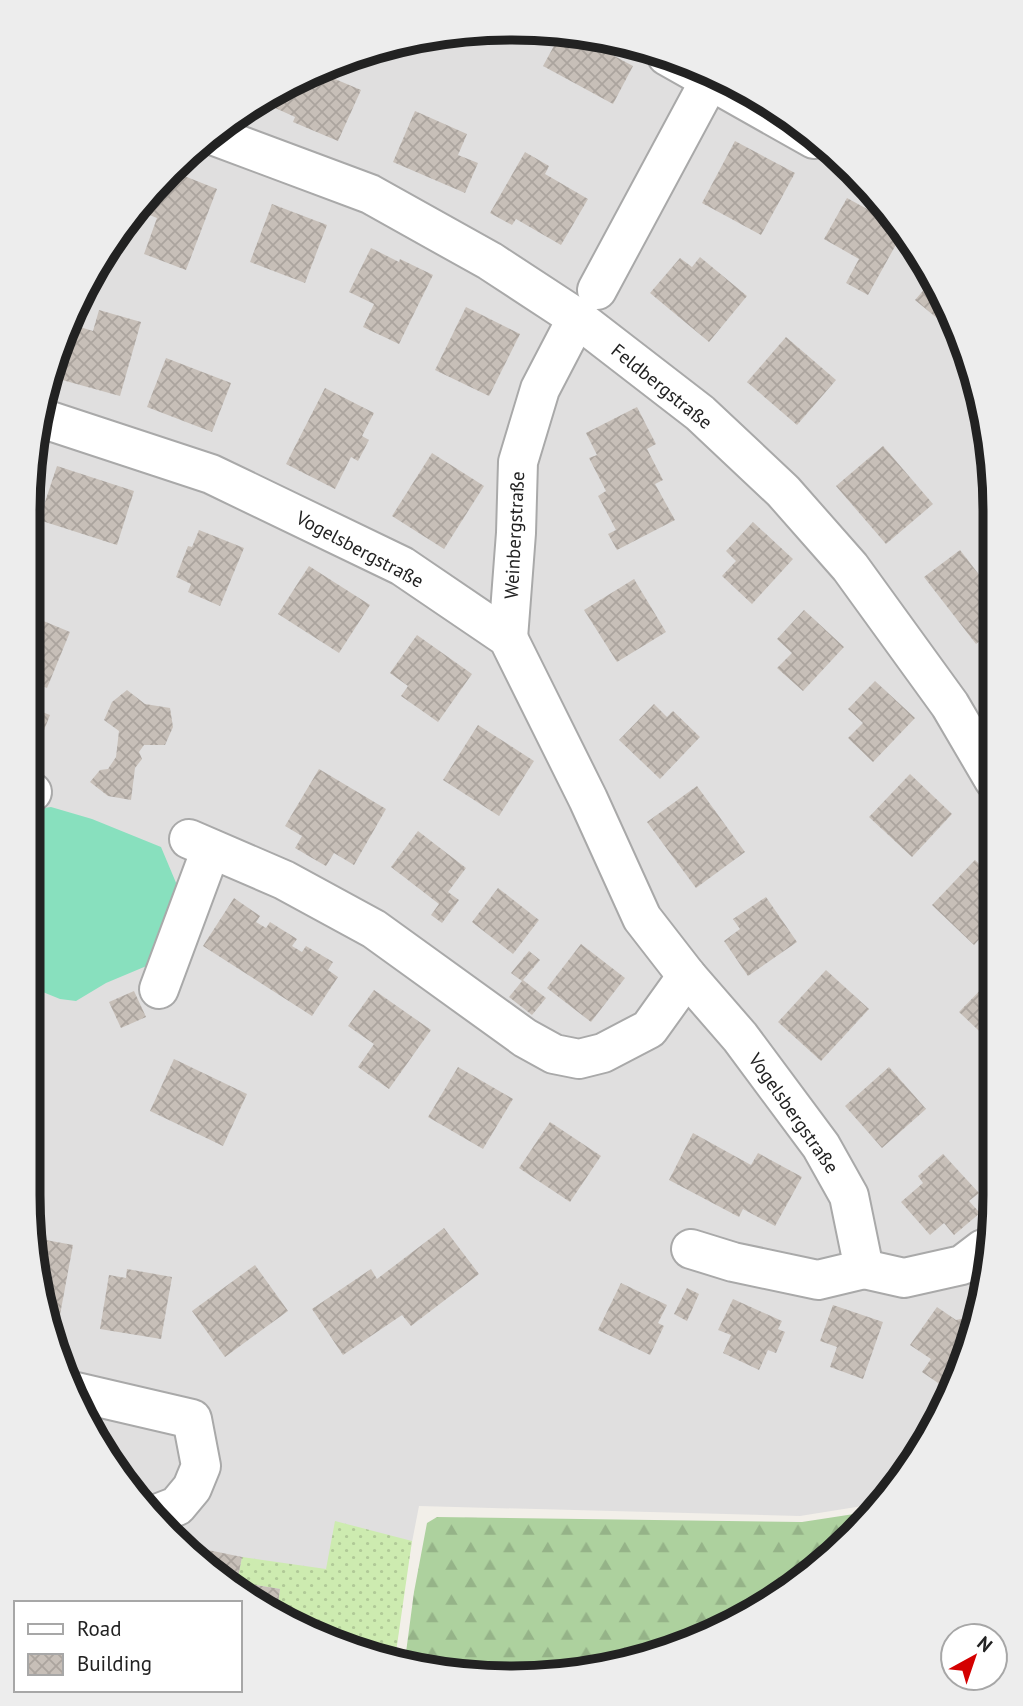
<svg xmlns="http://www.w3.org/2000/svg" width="1023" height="1706" font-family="'PT Sans',sans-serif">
  <defs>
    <pattern id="forest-firs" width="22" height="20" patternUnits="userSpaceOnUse" patternTransform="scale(1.75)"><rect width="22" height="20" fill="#add19e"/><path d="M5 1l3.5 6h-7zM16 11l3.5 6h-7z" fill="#95b388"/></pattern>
    <pattern id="garden-dots" width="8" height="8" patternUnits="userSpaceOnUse" patternTransform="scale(1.75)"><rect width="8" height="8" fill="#cdebb0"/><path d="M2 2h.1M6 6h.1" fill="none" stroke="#b0c997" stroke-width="1.8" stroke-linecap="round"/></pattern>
    <pattern id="building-cross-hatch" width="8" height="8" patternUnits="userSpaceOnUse" patternTransform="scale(1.75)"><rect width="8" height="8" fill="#c7bfb8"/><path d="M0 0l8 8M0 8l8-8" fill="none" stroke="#aba49e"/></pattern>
  </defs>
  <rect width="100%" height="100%" fill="#f2efe9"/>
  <polygon fill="#e0dfdf" points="512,28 606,37 697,65 780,110 875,192 930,270 978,386 994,479 994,1227 969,1350 913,1463 875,1504 800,1516 419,1506 406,1573 395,1659 356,1652 217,1578 128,1489 54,1350 28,1194 29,479 54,356 110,243 170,169 243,109 327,65 418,37"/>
  <polygon fill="url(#forest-firs)" points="867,1512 806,1578 667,1652 512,1678 405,1660 414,1592 427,1523 437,1517 802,1522"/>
  <polygon fill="url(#garden-dots)" points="335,1521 412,1541 395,1659 356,1652 277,1610 280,1589 237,1582 242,1557 326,1569"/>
  <polygon fill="#88e0be" points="51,807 92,819 161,847 182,897 156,962 106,983 76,1001 60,999 28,986 29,810"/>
  <g fill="url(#building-cross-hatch)">
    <polygon points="508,28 501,42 480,31 494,30"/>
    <polygon points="561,33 573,34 633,66 613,104 543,66"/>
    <polygon points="316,71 361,90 338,141 293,122 295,117 273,107 280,89"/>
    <polygon points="415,111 467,134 458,155 478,163 465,193 393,162"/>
    <polygon points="735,141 795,173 761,235 702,203"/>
    <polygon points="525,152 549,166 545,174 588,199 561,245 516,219 512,225 490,213"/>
    <polygon points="169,170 217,189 186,270 144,254 157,218 137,210"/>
    <polygon points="847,198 900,227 903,232 868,295 846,283 859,259 824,239"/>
    <polygon points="272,204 327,225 305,283 250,262"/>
    <polygon points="371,248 399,262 400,259 433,275 399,344 363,327 374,304 349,292"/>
    <polygon points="700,257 747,296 709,342 650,293 680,258 692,267"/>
    <polygon points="934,278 956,332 963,348 951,338 955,333 915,300"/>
    <polygon points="466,307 520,334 489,396 435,370"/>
    <polygon points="99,310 141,322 120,396 55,378 70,324 93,331"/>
    <polygon points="786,337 836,380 797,425 747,382"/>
    <polygon points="166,358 231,383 212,432 147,407"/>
    <polygon points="325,388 374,413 362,436 369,440 358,461 351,457 335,489 286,464"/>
    <polygon points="637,407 656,444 647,449 663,480 655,484 675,520 617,550 608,534 616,530 598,496 606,491 589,458 597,455 586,433"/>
    <polygon points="883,446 933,504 886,544 836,486"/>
    <polygon points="432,453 484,486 444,549 392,516"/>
    <polygon points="57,466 134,491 117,545 39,520"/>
    <polygon points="753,522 793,559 752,604 722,576 736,561 726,551"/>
    <polygon points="199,530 244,548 220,606 188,592 191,584 176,577 188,546 192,547"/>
    <polygon points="960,550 994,594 994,630 976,644 924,577"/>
    <polygon points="309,566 370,605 339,653 278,614"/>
    <polygon points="634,579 666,632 617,662 584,610"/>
    <polygon points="804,610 844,647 803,691 777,668 792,653 777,639"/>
    <polygon points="29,615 70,632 47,688 29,681"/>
    <polygon points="417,635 472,674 438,722 401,696 408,686 390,673"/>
    <polygon points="875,681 915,718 873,762 848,738 863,723 848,709"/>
    <polygon points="127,690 145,704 170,708 173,727 165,745 144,745 139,752 142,759 135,768 131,800 108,796 90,782 100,770 108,769 116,757 119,731 104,720 112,702"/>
    <polygon points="654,704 667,717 673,711 700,737 660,779 619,740"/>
    <polygon points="29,707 50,715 29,768"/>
    <polygon points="478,725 534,761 499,816 443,780"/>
    <polygon points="319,769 386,809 354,865 334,853 326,866 312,858 295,848 302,836 285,826"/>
    <polygon points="910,774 952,814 912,857 869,817"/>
    <polygon points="697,786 745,852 696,888 647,822"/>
    <polygon points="418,831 466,868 448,892 459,900 442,923 431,915 439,904 391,867"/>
    <polygon points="975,860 994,878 994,923 974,945 932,905"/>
    <polygon points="498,888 539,920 513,954 472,922"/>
    <polygon points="766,897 797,942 748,976 724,941 740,929 733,919"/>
    <polygon points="234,898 260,916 256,922 266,928 270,922 297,939 292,946 302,952 306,946 333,962 328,970 338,977 312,1016 203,946"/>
    <polygon points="581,944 625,978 591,1022 547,988"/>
    <polygon points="529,951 540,960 523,980 546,998 532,1015 509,997 522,981 511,973"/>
    <polygon points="826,970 869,1009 821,1061 778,1022"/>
    <polygon points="994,976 994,1045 959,1012"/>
    <polygon points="374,990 431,1030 389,1089 358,1067 374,1044 348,1026"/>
    <polygon points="134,991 146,1017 121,1028 109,1002"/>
    <polygon points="174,1059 247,1094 223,1146 150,1111"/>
    <polygon points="458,1067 513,1099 483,1149 428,1117"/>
    <polygon points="889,1067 926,1109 882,1148 845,1106"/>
    <polygon points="550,1122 601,1156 570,1202 519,1168"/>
    <polygon points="693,1133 751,1165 758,1153 802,1177 775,1226 743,1209 739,1217 669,1180"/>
    <polygon points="943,1154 979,1193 969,1201 980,1213 954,1235 944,1223 930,1235 901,1202 923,1183 918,1176"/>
    <polygon points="444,1228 479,1274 411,1326 402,1315 343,1355 312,1309 371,1269 377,1279"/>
    <polygon points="35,1238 73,1245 59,1320 48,1318"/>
    <polygon points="255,1265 288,1311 225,1357 192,1311"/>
    <polygon points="127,1269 172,1277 161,1339 100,1329 109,1275 126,1278"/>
    <polygon points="621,1283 667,1305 658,1323 664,1326 650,1355 598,1330"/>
    <polygon points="687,1288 699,1294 687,1321 674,1314"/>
    <polygon points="733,1299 782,1321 778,1329 785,1332 776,1353 768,1350 759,1370 723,1353 731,1335 718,1330"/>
    <polygon points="833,1305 883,1322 863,1379 830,1367 837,1347 820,1341"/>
    <polygon points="937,1307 956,1320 969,1317 975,1321 969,1350 957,1374 949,1373 941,1385 922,1372 931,1359 910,1345"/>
    <polygon points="208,1550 242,1557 237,1582 280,1589 277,1610 224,1582 225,1580 217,1578 205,1566"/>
  </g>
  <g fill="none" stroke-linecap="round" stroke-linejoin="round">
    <g stroke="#a9a9a9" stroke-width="42">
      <g id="minor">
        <polyline points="667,56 814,139"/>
        <polyline points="212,135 370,194 490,261 577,318 700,413 783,491 850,567 950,705 994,780"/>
        <polyline points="597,290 710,80 710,72"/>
        <polyline points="41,418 211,474 402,566 508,638 588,799 642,918 687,976 740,1037 821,1146 849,1196 864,1269 818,1280 733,1262 691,1249"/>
        <polyline points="508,638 516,533 518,462 540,389 577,318"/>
        <polyline points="29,791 32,792"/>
        <polyline points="189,839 284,880 374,929 525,1038 554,1054 579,1059 603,1053 649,1029 687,976"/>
        <polyline points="159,989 211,849"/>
        <polyline points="864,1269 904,1278 962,1265 983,1249"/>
        <polyline points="76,1392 192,1419 201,1466 192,1488 177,1506 154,1515"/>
      </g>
    </g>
    <use href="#minor" stroke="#fff" stroke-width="38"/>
  </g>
  <g text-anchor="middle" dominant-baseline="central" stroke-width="5" stroke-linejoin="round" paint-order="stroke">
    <g font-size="19" fill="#222" stroke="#fff">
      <text transform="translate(662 386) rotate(39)">Feldbergstraße</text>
      <text transform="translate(514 535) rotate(-87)">Weinbergstraße</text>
      <text transform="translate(360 549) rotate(28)">Vogelsbergstraße</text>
      <text transform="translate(794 1113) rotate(55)">Vogelsbergstraße</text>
    </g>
  </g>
  <path d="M0 0H1023V1706H0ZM511 40H512A471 471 0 0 1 983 511V1195A471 471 0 0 1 512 1666H511A471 471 0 0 1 40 1195V511A471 471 0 0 1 511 40Z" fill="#ededed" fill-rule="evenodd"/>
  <path fill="none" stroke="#222" stroke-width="9" d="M511 40H512A471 471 0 0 1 983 511V1195A471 471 0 0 1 512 1666H511A471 471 0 0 1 40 1195V511A471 471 0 0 1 511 40Z"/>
  <rect x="14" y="1601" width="228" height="91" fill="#ffffff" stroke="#a7a7a7" stroke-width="2"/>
  <rect x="28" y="1624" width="35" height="10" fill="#ffffff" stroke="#a7a7a7" stroke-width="2"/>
  <text x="77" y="1636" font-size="21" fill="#222222">Road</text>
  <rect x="28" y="1654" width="35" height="21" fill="url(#building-cross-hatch)" stroke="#a7a7a7" stroke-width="2"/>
  <text x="77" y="1671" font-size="21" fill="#222222">Building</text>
  <g transform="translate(974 1657) rotate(40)"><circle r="33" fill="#ffffff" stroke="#a7a7a7" stroke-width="2"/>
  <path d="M0-5L12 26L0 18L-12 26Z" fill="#d40000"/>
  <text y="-10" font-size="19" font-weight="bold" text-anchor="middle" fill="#222222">N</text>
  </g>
</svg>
